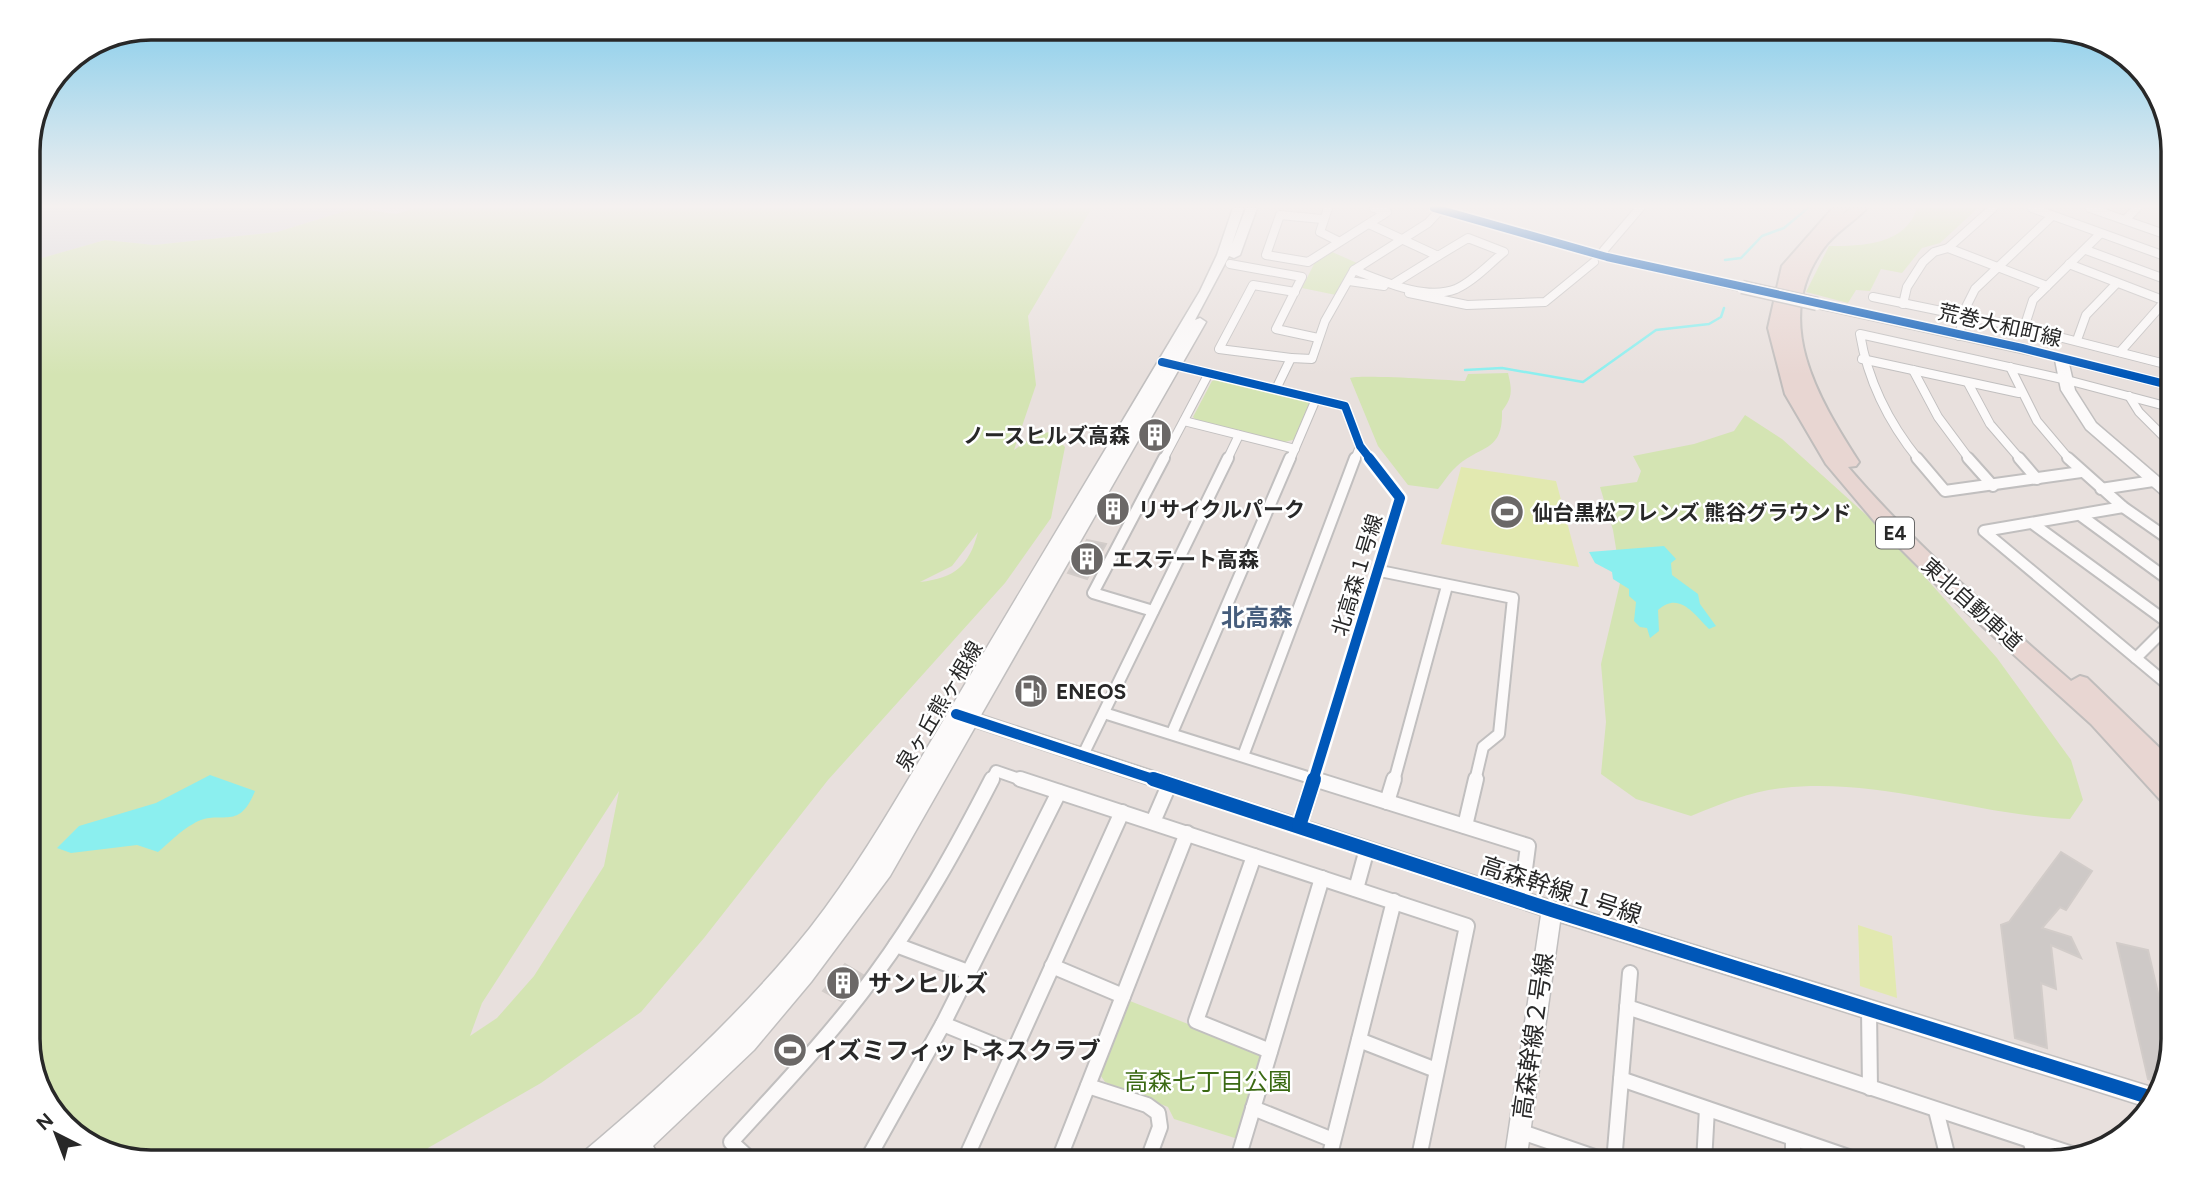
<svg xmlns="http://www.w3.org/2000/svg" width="2201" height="1190" font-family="Figtree,'Noto Sans JP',sans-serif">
  <rect width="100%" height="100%" fill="#e8e0dd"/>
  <polygon fill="#d9d6da" points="28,208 355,208 277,232 154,245 105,240 28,262"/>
  <g fill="#d4e4b3" fill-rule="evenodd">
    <path d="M355,208L396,214L415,208H1092L1028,316L1036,385L1014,450L1037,434L1050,432L1065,447L1051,518L1005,583L828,780L704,938L641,1012L541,1083L428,1148L422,1162H151L96,1149L49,1107L28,1047V262L105,240L154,245L277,232ZM978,532C969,566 955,578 920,582L952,566ZM619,791L604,866L534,976L497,1018L470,1036L482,1003Z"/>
    <path d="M1917,208H1978L1940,243L1922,248L1902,273L1881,269L1870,291L1856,290L1848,303L1806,292L1829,246C1862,246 1906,245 1917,208Z"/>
    <polygon points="1330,251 1357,263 1336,295 1302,288 1316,260"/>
    <path d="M1508,373C1512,390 1513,397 1502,411C1503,453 1481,444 1456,467C1449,473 1444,482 1438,489L1408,485L1378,446L1350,378C1358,374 1449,380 1465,381L1468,374Z"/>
    <polygon points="1219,379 1307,398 1311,403 1296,439 1285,442 1197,421 1193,417 1212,381"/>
    <path d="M1745,415L1782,439L1883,530L1997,658L2071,760L2083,800L2070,819C1974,815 1880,777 1783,788C1751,791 1721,804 1691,816L1636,799L1601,774L1606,722L1601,664L1621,579L1613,530L1600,487L1637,482L1641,471L1633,456L1694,444L1734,431Z"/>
    <polygon points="1130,1001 1256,1051 1263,1061 1238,1139 1174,1119 1168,1107 1105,1082 1099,1073"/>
  </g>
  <g fill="#e2e9b0">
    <polygon points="1461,467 1556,481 1579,567 1441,544"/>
    <polygon points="1858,925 1892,936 1897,998 1860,986"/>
  </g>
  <g fill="#8befef">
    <path d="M1664,546L1676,559L1671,563L1672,575L1698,594L1700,604L1716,626L1709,629C1694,614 1679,591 1658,610L1659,631L1650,638L1647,628L1640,627L1634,621L1636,602L1629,596V589L1613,579L1612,572L1595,563L1589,552Z"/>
    <path d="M210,775L255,791C238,834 220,807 193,824C180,831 169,843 158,852L137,845L71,853L57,848L79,826L156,803Z"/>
  </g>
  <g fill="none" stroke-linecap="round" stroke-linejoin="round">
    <g stroke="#8befef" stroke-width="2.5">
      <polyline points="1725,260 1741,258 1762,236 1784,228 1808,208"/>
      <polyline points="1465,370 1502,368 1583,382 1656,330 1709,324 1721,317 1724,308"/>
    </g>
  </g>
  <g fill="#cec9c7" stroke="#d2ccc9" stroke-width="2">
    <polygon points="1152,427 1166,429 1158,444 1145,441"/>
    <polygon points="1111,498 1126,501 1114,520 1100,516"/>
    <polygon points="1087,540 1106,544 1087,579 1068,573"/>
    <polygon points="2061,852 2092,871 2066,910 2060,907 2042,928 2071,937 2081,958 2051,945 2056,989 2041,983 2047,1048 2015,1038 2001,925 2009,922"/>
    <polygon points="2117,943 2148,950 2171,1049 2162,1084 2148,1079"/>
    <polygon points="845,964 863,975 841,1001 823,991"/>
  </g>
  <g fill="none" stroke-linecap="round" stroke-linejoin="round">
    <g stroke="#c1bfbf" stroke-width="10">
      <g id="street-far2">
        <polyline points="1328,208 1320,232 1338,241"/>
        <polyline points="2032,208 2173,259"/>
        <polyline points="2090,208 2173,237"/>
        <polyline points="1322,219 1280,215 1266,255 1308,262 1387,212 1374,208"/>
        <polyline points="2125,220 2137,208"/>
        <polyline points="1948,248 2047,286"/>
        <polyline points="1604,250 1640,208"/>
        <polyline points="2086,250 2173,282"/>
        <polyline points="1230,264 1302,277 1276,329 1318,338"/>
        <polyline points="2069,264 2173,304"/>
        <polyline points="1354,270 1428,223 1440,210"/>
        <polyline points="1349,281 1384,286"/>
        <polyline points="1393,284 1438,256"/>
        <polyline points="1409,293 1467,305 1545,302 1594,262"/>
        <polyline points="1873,297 2024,328 2173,366"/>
        <polyline points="1903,304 1907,287 1923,262 1934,252 1948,248 1993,208"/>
        <polyline points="2024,328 2033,300 2100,234"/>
        <polyline points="1959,336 1965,309 1975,289 2052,216"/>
        <polyline points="2077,340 2086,315 2117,283"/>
        <polyline points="2120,352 2165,301"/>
        <polyline points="1291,358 1219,349 1253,285 1295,292"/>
        <polyline points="1862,359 2019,393"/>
        <polyline points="1168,363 1345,406 1360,446 1371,460"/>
        <polyline points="2010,367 2037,421 2070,460"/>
        <polyline points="1913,370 1938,417 1970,460"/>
        <polyline points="1968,383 1990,424 2021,460"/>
        <path d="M1276,389L1291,358L1312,359L1325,321L1354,270C1383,281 1425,301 1456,289C1474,281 1489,264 1504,252L1468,238L1438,256L1369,224"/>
        <polyline points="2129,396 2139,412 2173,446"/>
        <polyline points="1184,421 1295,449"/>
        <polyline points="1163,460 1209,373"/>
        <polyline points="1227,460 1239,435"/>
        <polyline points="1290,460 1316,399"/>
        <polyline points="1355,460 1360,446"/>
        <path d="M1919,460C1888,422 1868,382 1860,334L2067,380L2173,408"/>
      </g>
    </g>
    <g stroke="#c1bfbf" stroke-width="14">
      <g id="street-far1">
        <polyline points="1917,458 1945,491 2081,472"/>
        <polyline points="1968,458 1993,486"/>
        <polyline points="2019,458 2037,479"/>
        <polyline points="2068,458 2123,507 2173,542"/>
        <polyline points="2101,489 2153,481"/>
        <polyline points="2123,507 1984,531 2173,689"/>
        <polyline points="2080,515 2173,583"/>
        <polyline points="2032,523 2170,624"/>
        <polyline points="1380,571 1513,598 1499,734 1483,747 1475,781"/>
        <polyline points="1153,611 1093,593 1164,458"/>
        <polyline points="2136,658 2173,621"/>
        <polyline points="1104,713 1320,781"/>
        <polyline points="1172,733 1290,458"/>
        <polyline points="1243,756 1355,458"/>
        <polyline points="1082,757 1228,458"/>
        <polyline points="991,781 996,771 1025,781"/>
        <polyline points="1313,781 1400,498 1369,458"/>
        <polyline points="1394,781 1447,586"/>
      </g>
    </g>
    <g stroke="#c1bfbf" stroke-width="18">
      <g id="street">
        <polyline points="1020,779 1467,926 1418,1162"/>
        <polyline points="1314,779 1528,846 1521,899"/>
        <polyline points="1387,802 1394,779"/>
        <polyline points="1153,822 1169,785"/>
        <polyline points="1299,826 1314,779"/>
        <polyline points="1465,826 1476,779"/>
        <polyline points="1254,856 1196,1021 1270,1051"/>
        <polyline points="1356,889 1367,849"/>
        <polyline points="896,945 968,972"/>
        <polyline points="1052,966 1123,996"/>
        <polyline points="1627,1007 2075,1155"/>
        <polyline points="1869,1009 1870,1088"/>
        <polyline points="943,1024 1014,1053"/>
        <polyline points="1359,1040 1436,1070"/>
        <polyline points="1621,1079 1863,1162"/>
        <polyline points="1088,1086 1147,1105 1158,1113 1160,1127 1147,1162"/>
        <polyline points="1253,1108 1333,1140"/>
        <polyline points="1936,1110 1949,1162"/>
        <polyline points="1519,1131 1609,1162"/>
        <polyline points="1793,1139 1793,1162"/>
        <polyline points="2030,1140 2037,1162"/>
        <path d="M753,1162L731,1142C780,1088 831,1035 874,976C920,914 957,847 992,779"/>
        <polyline points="866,1162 943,1024 1059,792"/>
        <polyline points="964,1162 1122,812"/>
        <polyline points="1058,1162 1187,833"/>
        <polyline points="1237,1162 1322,878"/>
        <polyline points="1328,1162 1394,901"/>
        <polyline points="1614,1162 1630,973"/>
        <polyline points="1704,1162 1707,1109"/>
      </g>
    </g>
    <g stroke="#c1bfbf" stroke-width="3">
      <g id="secondary">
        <path d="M1233,208H1244L1232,244L1246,208H1257L1240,255L1234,258L1229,256L1195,320L1200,318L1206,322L981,715L1552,901L2161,1090L2147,1107L1560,922L1526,1162H1504L1541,915L975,727L890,876L811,982L754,1050L653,1146L662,1162H609L610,1159L607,1162H578L581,1154C663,1085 743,1012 810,928C863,860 905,784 949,711C1032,571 1117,431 1200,291L1217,255Z"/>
        <polygon points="1429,208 1447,208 1609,254 1742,283 1748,287 1742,291 1603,259"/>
        <polygon points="1817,300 2022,344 2173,382 2173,390 2069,364 2075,390 2096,423 2173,489 2173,502 2168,500 2086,429 2061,390 2055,360 1813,307 1813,301"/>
      </g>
    </g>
    <g stroke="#c0bdbc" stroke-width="4">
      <path id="highway" d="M1833,208H1848L1842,215L1851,208H1867C1853,223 1835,232 1823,249C1771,321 1818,398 1859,462L1856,466L1848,467C1916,546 1993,613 2071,681L2080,676L2087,678L2173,761V807L2165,805L2091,724L1939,587L1880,528L1826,464L1785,394L1768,328L1782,266Z"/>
    </g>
    <use href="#street-far2" stroke="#fcfafa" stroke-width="8"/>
    <use href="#street-far1" stroke="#fcfafa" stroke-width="10"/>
    <use href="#street" stroke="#fcfafa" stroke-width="14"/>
    <use href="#secondary" fill="#fcfafa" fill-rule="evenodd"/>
    <use href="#highway" fill="#e8d6d2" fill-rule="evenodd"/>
    <g stroke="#c1bfbf" stroke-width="15" stroke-linecap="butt">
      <polyline id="secondary-bridge" points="1742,287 1817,304"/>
    </g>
    <use href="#secondary-bridge" stroke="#fcfafa" stroke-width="12"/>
    <g stroke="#fff" stroke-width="11">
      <g id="cycleway-far2">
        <polyline points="1434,208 1607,257 2022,348 2173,386"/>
        <polyline points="1162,362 1345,406 1360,446 1371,460"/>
      </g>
    </g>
    <g stroke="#fff" stroke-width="15">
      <g id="cycleway-far1">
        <polyline points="956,714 1159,781"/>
        <polyline points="1313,781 1400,498 1369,458"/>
      </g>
    </g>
    <g stroke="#fff" stroke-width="18">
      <g id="cycleway">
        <polyline points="1153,779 1552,910 2155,1099"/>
        <polyline points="1299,826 1314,779"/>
      </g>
    </g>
    <use href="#cycleway-far2" stroke="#0057b8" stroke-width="8"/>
    <use href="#cycleway-far1" stroke="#0057b8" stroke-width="10"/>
    <use href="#cycleway" stroke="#0057b8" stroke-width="14"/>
  </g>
  <linearGradient id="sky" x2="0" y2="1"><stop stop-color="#83cceb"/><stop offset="0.55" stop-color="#f5f1f0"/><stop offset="1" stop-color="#f5f1f0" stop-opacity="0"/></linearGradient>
  <rect width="2201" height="375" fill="url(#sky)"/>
  <defs>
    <g id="building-disc" transform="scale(1.75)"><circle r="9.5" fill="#6b6867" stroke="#fff"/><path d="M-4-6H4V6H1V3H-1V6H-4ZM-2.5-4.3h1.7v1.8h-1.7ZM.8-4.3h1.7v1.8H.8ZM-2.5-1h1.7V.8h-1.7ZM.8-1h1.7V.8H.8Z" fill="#fff"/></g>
    <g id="stadium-disc" transform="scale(1.75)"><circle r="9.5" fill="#6b6867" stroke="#fff"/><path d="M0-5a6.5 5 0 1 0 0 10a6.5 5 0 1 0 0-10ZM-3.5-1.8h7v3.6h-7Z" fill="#fff"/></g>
    <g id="fuel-disc" transform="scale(1.75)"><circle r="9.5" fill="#6b6867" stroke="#fff"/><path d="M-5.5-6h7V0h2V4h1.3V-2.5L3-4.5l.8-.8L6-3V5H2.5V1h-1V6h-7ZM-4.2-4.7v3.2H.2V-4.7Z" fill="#fff"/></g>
  </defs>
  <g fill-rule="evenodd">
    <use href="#building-disc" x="1155" y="435"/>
    <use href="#building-disc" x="1113" y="509"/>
    <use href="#stadium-disc" x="1507" y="512"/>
    <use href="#building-disc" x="1087" y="559"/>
    <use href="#fuel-disc" x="1031" y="691"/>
    <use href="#building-disc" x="843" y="983"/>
    <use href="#stadium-disc" x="790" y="1050"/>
  </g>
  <g text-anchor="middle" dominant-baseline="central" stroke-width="5" stroke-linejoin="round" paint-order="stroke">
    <rect fill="#fff" stroke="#686868" stroke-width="2" x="1876" y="517.5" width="38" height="31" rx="5"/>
    <g font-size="19" font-weight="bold" fill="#282828">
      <text x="1895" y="533">E4</text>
    </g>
    <g font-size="21" fill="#282828" stroke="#fff">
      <text transform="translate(2000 325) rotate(13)">荒巻大和町線</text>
      <text transform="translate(1357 575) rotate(-73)">北高森１号線</text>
      <text transform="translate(1972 604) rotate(42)">東北自動車道</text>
      <text transform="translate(939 706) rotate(-59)">泉ヶ丘熊ヶ根線</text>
    </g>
    <g font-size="21" font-weight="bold" fill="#282828" stroke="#fff" text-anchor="start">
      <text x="1130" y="435" text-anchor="end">ノースヒルズ高森</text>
      <text x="1138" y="509">リサイクルパーク</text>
      <text x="1532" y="512">仙台黒松フレンズ 熊谷グラウンド</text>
      <text x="1112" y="559">エステート高森</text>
      <text x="1056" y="691">ENEOS</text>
    </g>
    <g font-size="24" font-weight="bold" fill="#465d7c" stroke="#fff">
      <text x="1257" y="617">北高森</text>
    </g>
    <g font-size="24" fill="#282828" stroke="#fff">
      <text transform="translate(1561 890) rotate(18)">高森幹線１号線</text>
      <text transform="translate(1533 1036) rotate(-82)">高森幹線２号線</text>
    </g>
    <g font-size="24" font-weight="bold" fill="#282828" stroke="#fff" text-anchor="start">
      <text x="868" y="983">サンヒルズ</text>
      <text x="814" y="1050">イズミフィットネスクラブ</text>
    </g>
    <g font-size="24" fill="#3b6a14" stroke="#fff">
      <text x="1208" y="1081">高森七丁目公園</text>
    </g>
  </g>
  <path d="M0 0H2201V1190H0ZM151 40H2050A111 111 0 0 1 2161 151V1039A111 111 0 0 1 2050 1150H151A111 111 0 0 1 40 1039V151A111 111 0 0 1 151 40Z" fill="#fff" fill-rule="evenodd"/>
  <path fill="none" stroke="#282828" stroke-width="3.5" d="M151 40H2050A111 111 0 0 1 2161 151V1039A111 111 0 0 1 2050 1150H151A111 111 0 0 1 40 1039V151A111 111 0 0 1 151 40Z"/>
  <g transform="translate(56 1134) rotate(318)" stroke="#ffffff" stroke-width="5" paint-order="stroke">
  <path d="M0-5L12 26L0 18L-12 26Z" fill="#282828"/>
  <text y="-10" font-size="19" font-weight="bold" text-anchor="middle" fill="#282828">N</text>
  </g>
</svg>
